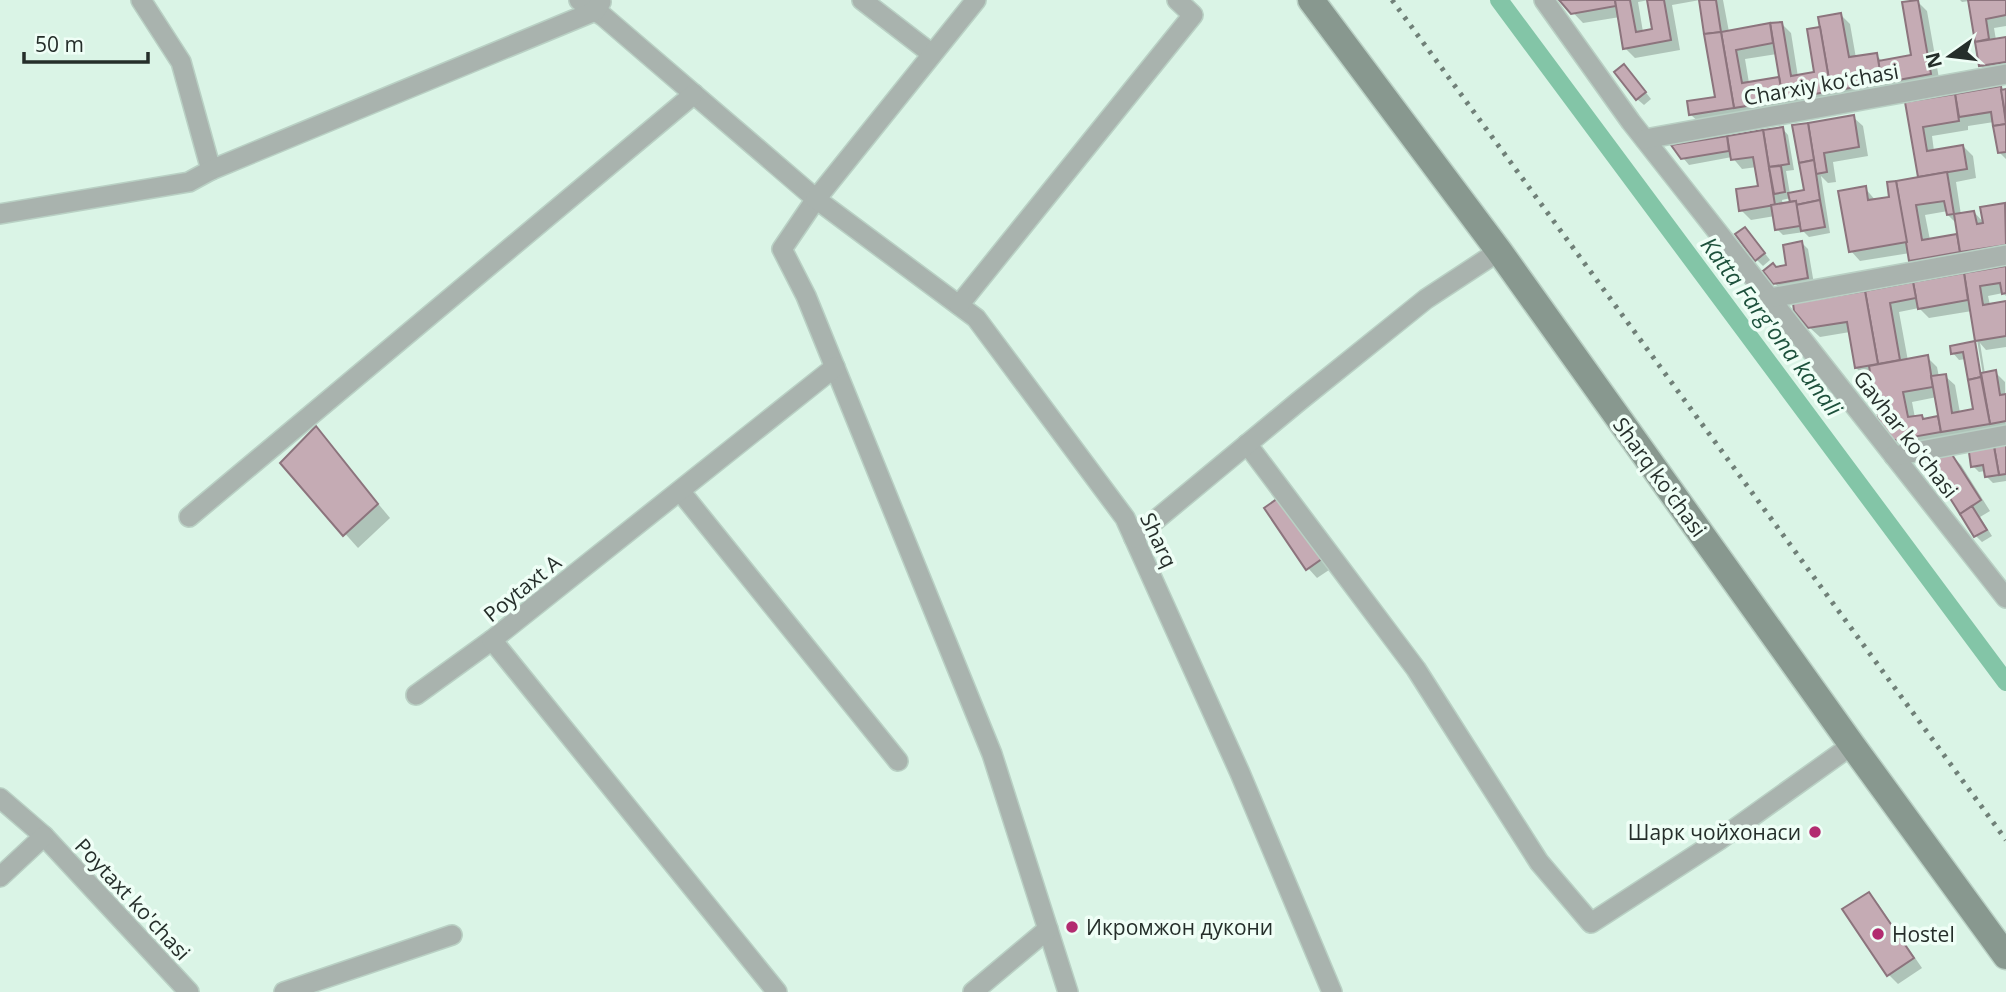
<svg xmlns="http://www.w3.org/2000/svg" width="2006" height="992" font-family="'Open Sans',sans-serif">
  <rect width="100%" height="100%" fill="#daf4e6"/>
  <g fill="#0003" fill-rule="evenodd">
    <polygon points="1649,0 1700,0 1672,5 1680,50 1635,58 1625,48 1620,17 1583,23 1561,0 1649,0 1638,2 1643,32 1654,30"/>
    <path d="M1700,0H1723L1729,32L1781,23L1791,33L1798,77L1816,74L1822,29L1840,14L1850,24L1856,58L1876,55L1883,62L1913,57L1917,1L1927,11L1940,84L1701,124L1691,115L1717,98ZM1777,54L1781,78L1749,83L1745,59Z"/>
    <polygon points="1960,0 2006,0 2006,26 1994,28 1996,40 2006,38 2006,68 1987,72 1980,65 1969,1 1962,2"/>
    <polygon points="1630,72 1651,99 1644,105 1637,99"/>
    <path d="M2000,88L2006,90V159L1999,152L1994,122L1968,126V130L1932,136L1934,151L1963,146L1973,156L1976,178L1956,182L1961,215L1974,212L1985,224L2004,205L2006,207V256L1921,270L1911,260L1910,253L1860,261L1851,251L1865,188L1876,201L1891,198L1920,179L1907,104ZM1948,211V215L1957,224L1959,235L1930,240L1925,215Z"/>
    <path d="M1853,117L1863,126L1868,156L1833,162L1836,182L1828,183L1821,176L1830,233L1809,237L1804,232L1783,235L1777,229L1775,216L1751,220L1741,210L1760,187L1757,167L1742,169L1732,157L1689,165L1674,147L1782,128L1788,135L1794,170L1786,171L1790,194L1806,192L1794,126ZM1791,198L1792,204L1783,205L1782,200Z"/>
    <polygon points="1751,235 1770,260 1763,266 1757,260"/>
    <polygon points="1802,243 1808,249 1814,284 1781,289 1774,283 1776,269 1788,267"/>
    <path d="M2006,268V296L2003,293L1988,296L1990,305L2006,302V347L1986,350L1980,343L1985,374L1995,372L2005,382L2006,432L1902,450L1892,440L1873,376L1866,377L1856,368L1850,332L1820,337L1809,327L1795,305ZM1919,308L1929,318L1972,311L1985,386H1981L1974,343L1953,353L1959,360L1966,359L1975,410L1960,413L1955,385L1945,376L1939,377L1937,367L1927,357L1908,361L1899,312ZM1937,397L1940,418L1925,420L1921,417L1915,418L1912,402Z"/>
    <polygon points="316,429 390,518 358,548 282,463"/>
    <polygon points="2006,441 2006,481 1993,483 1986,476 1985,471 1979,472 1973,466"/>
    <polygon points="1951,455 1961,465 1990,511 1980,517 1992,536 1982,542 1976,536 1927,458"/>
    <polygon points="1267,508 1335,566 1317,578 1308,568"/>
    <polygon points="1868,894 1878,904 1922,968 1898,984 1888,974"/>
  </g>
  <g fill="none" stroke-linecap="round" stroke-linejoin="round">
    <polyline stroke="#83c5a7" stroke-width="18" points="1499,0 2006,682"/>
  </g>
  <g fill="#c5abb4" stroke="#8c747d" stroke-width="2">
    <polygon points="1559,0 1615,0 1616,6 1571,14"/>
    <polygon points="1615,0 1630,0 1636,32 1652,29 1647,0 1664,0 1671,40 1623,49"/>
    <polygon points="1699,0 1716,0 1721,32 1704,34"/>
    <polygon points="1918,0 1931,74 1882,83 1878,61 1911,55 1902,2"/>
    <polygon points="1968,0 2006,0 2006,15 1986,19 1989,39 1975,42"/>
    <polygon points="1841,13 1849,57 1877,53 1882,83 1831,91 1818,17"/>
    <polygon points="1782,22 1791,76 1814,72 1807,29 1820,27 1831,91 1783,100 1770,23"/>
    <polygon points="1770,23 1773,43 1736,50 1742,83 1779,77 1783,100 1734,108 1721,32"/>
    <polygon points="1721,32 1734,108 1689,115 1687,101 1715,97 1704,34"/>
    <polygon points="2006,37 2006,62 1979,66 1975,42"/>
    <polygon points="1624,64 1646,92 1636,100 1614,72"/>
    <polygon points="2001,86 2006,124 1993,126 1991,112 1959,117 1955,94"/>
    <polygon points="2006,89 2006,119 2001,90"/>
    <polygon points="1955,94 1959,121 1923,127 1927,151 1963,145 1967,169 1918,177 1905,102"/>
    <polygon points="1854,115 1859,147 1824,153 1827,172 1816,174 1808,123"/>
    <polygon points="1808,123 1814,160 1799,163 1792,125"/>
    <polygon points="2006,124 2006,152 1998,153 1993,126"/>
    <polygon points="1783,127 1789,164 1769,167 1763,130"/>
    <polygon points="1763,130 1775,205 1739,211 1736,189 1758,186 1753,157 1731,160 1727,136"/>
    <polygon points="1727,136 1729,151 1681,159 1671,145"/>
    <polygon points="1814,160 1820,200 1796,205 1796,201 1790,202 1788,193 1804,190 1799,163"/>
    <polygon points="1781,166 1785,192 1774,194 1769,167"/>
    <polygon points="1947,172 1954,214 1947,215 1944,201 1916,205 1922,240 1957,234 1960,252 1909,261 1896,181"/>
    <polygon points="1896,181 1907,242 1849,252 1838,191 1866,186 1868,200 1889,197 1887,182"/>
    <polygon points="1820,200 1825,227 1801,231 1796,205"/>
    <polygon points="1796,201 1800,226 1775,230 1771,205"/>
    <polygon points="2005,203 2006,245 1960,252 1954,214 1974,211 1977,224 1983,223 1980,207"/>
    <polygon points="1745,227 1765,253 1755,261 1735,234"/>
    <polygon points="1802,241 1808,278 1773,284 1763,271 1773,263 1776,267 1786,265 1783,245"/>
    <polygon points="2006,266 2006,293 2002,294 2000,283 1980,286 1983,305 2006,301 2006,336 1975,341 1964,273"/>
    <polygon points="1964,273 1968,300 1918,309 1913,282"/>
    <polygon points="1913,282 1916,298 1890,303 1900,360 1878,364 1865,291"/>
    <polygon points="1865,291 1878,364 1855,368 1847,322 1808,328 1794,311 1793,303"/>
    <polygon points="1975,341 1981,377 1968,380 1963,352 1951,354 1950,346"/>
    <polygon points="1928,355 1933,387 1903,392 1908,417 1922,415 1923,419 1938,416 1941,432 1890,441 1879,421 1869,366"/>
    <polygon points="1996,370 2000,395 2006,394 2006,421 1990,424 1981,373"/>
    <polygon points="1946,374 1952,413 1973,409 1968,380 1981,377 1990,424 1941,432 1931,376"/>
    <polygon points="316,426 378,504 343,536 280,463"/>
    <polygon points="2006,439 2006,474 1999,475 1993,441"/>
    <polygon points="1993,441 1999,475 1985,477 1983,465 1971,467 1968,445"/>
    <polygon points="1951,453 1981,500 1960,514 1924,457"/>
    <polygon points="1284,494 1326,556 1306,570 1264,508"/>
    <polygon points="1972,506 1987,530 1974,537 1960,514"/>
    <polygon points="1869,892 1914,958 1887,976 1842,909"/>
  </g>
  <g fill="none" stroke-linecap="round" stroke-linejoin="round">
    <g stroke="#b9d0c4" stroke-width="22">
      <g id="minor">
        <polyline points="141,0 181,62 211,170"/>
        <polyline points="579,0 603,16 816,199 782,249 806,296 992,754 1068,992"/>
        <polyline points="862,0 932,54"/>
        <polyline points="976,0 816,199 976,318 1125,518 1240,773 1332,992"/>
        <polyline points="1544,0 1631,122 2006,598"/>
        <polyline points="1645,139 2006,74"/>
        <polyline points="0,214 189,182 211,170 595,11 601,2"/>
        <polyline points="1770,298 2006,255"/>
        <polyline points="959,305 1193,15 1177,0"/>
        <polyline points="1247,444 1416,669 1539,862 1591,923 1719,840 1852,745"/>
        <polyline points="1894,456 2006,435"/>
        <polyline points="680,491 898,761"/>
        <polyline points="189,517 694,94"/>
        <polyline points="1134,538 1298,402 1426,299 1499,251"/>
        <polyline points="416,695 492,640"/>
        <polyline points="0,798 44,836 189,992"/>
        <polyline points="0,877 44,836"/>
        <polyline points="284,992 452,935"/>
        <polyline points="777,992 492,640 835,367"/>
        <polyline points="973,992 1048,929"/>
      </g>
    </g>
    <g stroke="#b9d0c4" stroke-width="29">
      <polyline id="secondary" points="1311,0 1499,251 1852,745 2006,956"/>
    </g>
    <use href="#minor" stroke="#a9b3ae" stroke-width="19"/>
    <use href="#secondary" stroke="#88988f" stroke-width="26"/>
    <polyline stroke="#708078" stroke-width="5" stroke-dasharray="3.5 7" stroke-linecap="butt" points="1392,0 2006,840"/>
  </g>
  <g fill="#b22c70" stroke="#effef6" stroke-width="2.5">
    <circle cx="1815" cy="832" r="7"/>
    <circle cx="1072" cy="927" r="7"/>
    <circle cx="1878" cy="934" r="7"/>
  </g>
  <g text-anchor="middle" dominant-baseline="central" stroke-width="7" stroke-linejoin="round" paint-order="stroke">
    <g font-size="21" fill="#252e2a" stroke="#effef6">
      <text transform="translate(1821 84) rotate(-10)">Charxiy koʻchasi</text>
      <text transform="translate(1906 434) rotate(52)">Gavhar koʻchasi</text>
      <text transform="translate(1660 477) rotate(54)">Sharq ko'chasi</text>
      <text transform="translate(1159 540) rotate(65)">Sharq</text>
      <text transform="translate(522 588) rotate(-39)">Poytaxt A</text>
      <text transform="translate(133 899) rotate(47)">Poytaxt ko'chasi</text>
    </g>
    <g font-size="21" fill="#252e2a" stroke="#effef6" text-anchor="start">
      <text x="1801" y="832" text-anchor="end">Шарк чойхонаси</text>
      <text x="1086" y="927">Икромжон дукони</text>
      <text x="1892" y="934">Hostel</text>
    </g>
    <g font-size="23" font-style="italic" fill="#1d513c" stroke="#effef6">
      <text transform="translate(1772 326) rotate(53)">Katta Farg'ona kanali</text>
    </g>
  </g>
  <g transform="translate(1950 56) rotate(256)" stroke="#effef6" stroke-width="5" paint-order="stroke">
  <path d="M0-5L12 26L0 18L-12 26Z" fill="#252e2a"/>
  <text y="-10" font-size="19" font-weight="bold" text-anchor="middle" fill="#252e2a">N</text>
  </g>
  <path d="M24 52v10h124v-10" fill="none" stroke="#252e2a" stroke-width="3.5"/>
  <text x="35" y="52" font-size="21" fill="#252e2a" stroke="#effef6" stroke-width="5" paint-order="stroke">50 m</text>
</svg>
